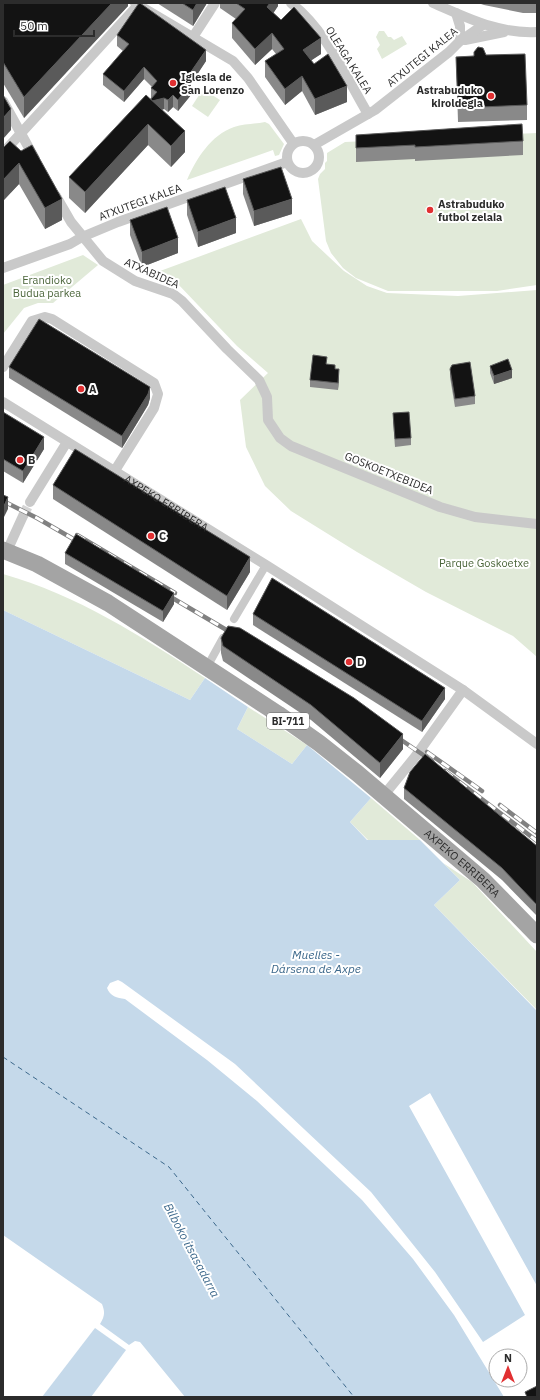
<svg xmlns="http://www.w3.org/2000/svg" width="540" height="1400" font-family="'IBM Plex Sans',sans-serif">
  <rect width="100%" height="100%" fill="#fff"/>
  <g fill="#e1ead9">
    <polygon points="379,31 384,31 388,37 391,37 394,40 402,36 407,44 382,59 377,49 380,45 376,37"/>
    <polygon points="203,89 220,100 208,117 192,106"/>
    <path d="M265,122L269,124L284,144L279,155L275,156L273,150L187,180C196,159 211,135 234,127C244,124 255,124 265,122Z"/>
    <polygon points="537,133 537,285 497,291 388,291 356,278 343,268 331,253 326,241 318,179 320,174 325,169 325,163 327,161 327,153 345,142"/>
    <polygon points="301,219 312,241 344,271 367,286 387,293 458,296 537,290 537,657 513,636 426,592 357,552 291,511 265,486 246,447 240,400 268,373 237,346 177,283 152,274"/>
    <polygon points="83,255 98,265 53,303 38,303 24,308 3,334 3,285"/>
    <path d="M3,574C77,595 141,636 205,678L190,700L3,610Z"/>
    <polygon points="248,707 307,745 292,764 237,729"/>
    <polygon points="371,798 420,840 368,840 350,822"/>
    <polygon points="443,863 472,882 537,952 537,1010 434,905 460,880"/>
  </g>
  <g fill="#c5d9ea">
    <path d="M3,610L190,700L205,678L248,707L237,729L292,764L307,745L371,798L350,822L367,840H420L460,880L434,905L537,1011V1286L430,1093L409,1106L525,1315L483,1342L435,1272L371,1192L235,1064L122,982L118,980L110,983L107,988C110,996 117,998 125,999L207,1060L257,1101L362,1200L413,1259L454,1315L504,1397H185L140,1342L135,1341L129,1345L100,1324C105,1316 105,1312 102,1304L3,1235Z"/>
    <polygon points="95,1328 126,1350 91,1397 42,1397"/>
  </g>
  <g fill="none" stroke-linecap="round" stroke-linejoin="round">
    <polyline stroke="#3c688b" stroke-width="1" stroke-dasharray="5 4" stroke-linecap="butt" points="3,1057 169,1167 354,1397"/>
    <polyline stroke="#d5d5d5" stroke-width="10" stroke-dasharray="10 5" stroke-linecap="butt" points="23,516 30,502"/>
    <g stroke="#c9c9c9" stroke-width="8">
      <polyline points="234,619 266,565"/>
      <polyline points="207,667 223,638"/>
    </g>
    <g stroke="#c9c9c9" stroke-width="10">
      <polyline points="135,3 233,61 248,78 293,143"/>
      <path d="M291,3C326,30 346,77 368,114"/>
      <path d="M433,3C468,18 498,34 537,32"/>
      <polyline points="456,13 460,26 460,41"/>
      <polyline points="193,37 215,3"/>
      <polyline points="465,40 504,32"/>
      <polyline points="3,101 35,159"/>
      <circle cx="303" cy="157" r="16"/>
      <polyline points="314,145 375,110 449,52 460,41 483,25"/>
      <polyline points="3,153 138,5"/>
      <polyline points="56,196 71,222 103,261 135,281 173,294 182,301 227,349 259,380 267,397 268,420 280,438 291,446 440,507 475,517 537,524"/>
      <polyline points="3,268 70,244 82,237 118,222 287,162"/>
      <polyline points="3,367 32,321 45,317 52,319 154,383 158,394 154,408 114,472"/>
      <path id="s1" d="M3,402L266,565L463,690L415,757L384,795"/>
      <polyline points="30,502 67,442"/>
      <polyline points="7,551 23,516"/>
      <polyline points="463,690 537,744"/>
    </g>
    <path stroke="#a4a4a4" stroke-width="17" id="s2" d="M3,550L37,564L108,603L278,714L319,743L357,773L483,880L537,935"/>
    <g stroke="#818181" stroke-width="4.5">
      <g id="rail">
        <polyline points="3,501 37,518 82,544"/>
        <polyline points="77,535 175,593"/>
        <polyline points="164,593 235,635"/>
        <polyline points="394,735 432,761"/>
        <polyline points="427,752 482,791"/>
        <polyline points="445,771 537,841"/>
        <polyline points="500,805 537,833"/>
      </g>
    </g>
    <use href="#rail" stroke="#fff" stroke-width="3" stroke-dasharray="9" stroke-linecap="butt"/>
  </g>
  <g fill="#898989">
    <polygon points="3,3 128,3 128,6 24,118 3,83"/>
    <polygon points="157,3 207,3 193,26"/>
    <polygon points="220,3 278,3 278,6 273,13 321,54 311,60 347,102 315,115 302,91 285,105 265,77 265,61 276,54 272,49 255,65 232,38 232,23 236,19 220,8"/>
    <polygon points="478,3 537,3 537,13 523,13 484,5"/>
    <polygon points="117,35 206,61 191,83 191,95 178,111 173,107 168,112 164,109 162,110 185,152 171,167 148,145 85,213 69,198 69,177 151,98 151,88 152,87 144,79 124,102 103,85 103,74 123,51 117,46"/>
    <polygon points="486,55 527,105 527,120 458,122 456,57"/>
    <polygon points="356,135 523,141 523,155 415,161 415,159 356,162"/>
    <polygon points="10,141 62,220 45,229 19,184 3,201 3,148"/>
    <polygon points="243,179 292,214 254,226 243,194"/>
    <polygon points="187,200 236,233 198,247 187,215"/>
    <polygon points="130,220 178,253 142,267 130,235"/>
    <polygon points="327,364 335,369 339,377 338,390 310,387 310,380"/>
    <polygon points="490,366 512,378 494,384 490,373"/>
    <polygon points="9,367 150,398 148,405 122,448 9,378"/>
    <polygon points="450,369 475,396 475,404 455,407 450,377"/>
    <polygon points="3,412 44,449 23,483 3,471"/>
    <polygon points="393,413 411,438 411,445 395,447 393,421"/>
    <polygon points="53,485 250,572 227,610 53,499"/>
    <polygon points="65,553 174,604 163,622 65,564"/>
    <polygon points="253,614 445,699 422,732 253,625"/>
    <polygon points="221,638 403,749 380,778 311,720 223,661 221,653"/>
    <polygon points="404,788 537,846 537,916 502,880 404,799"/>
  </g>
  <g fill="#5a5a5a">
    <polygon points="112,3 128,3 128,6 24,118 24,97"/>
    <polygon points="197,3 207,3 193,26 193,10"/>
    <polygon points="270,3 278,3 278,6 267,23 267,7"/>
    <polygon points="272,33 272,49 255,65 255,49"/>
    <polygon points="321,38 321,54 303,66 303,50"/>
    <polygon points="206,50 206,61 191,84 191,83 191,95 178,111 178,100 186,79"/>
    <polygon points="144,67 144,79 124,102 124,91"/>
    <polygon points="302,76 302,91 285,105 285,89"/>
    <polygon points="347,86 347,102 315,115 315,99"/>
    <polygon points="173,95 173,107 168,112 168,100"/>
    <polygon points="164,98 164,109 148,113 148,102"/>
    <polygon points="11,109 11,130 3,139 3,118"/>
    <polygon points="148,124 148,145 85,213 85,192"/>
    <polygon points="185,131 185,152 171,167 171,146"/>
    <polygon points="19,163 19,184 3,201 3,180"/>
    <polygon points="62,199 62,220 45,229 45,208"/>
    <polygon points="292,199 292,214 254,226 254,211"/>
    <polygon points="236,218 236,233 198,247 198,232"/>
    <polygon points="178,238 178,253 142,267 142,252"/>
    <polygon points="339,369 339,377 338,390 338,383"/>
    <polygon points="512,370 512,378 494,384 494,376"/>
    <polygon points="150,387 150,398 148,405 122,448 122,436"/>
    <polygon points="44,437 44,449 23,483 23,471"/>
    <polygon points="8,497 8,509 3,519 3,508"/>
    <polygon points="250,557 250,572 227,610 227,596"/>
    <polygon points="174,593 174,604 163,622 163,611"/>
    <polygon points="445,688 445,699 422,732 422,721"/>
    <polygon points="403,734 403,749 380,778 380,763"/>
  </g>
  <g fill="#131313" stroke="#5a5a5a">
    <polygon points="3,3 112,3 24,97 3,62"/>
    <polygon points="139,3 140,3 206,50 186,79 191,83 178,100 173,95 168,100 164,98 152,101 151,99 157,92 151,88 157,81 144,67 124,91 103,74 129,44 117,35"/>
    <polygon points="182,3 197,3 193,10"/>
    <polygon points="236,3 270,3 267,7 281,20 294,7 321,38 303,50 314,64 328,54 347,86 315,99 302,76 285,89 265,61 284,49 272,33 255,49 232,23 245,9"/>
    <polygon points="478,47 483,48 486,55 525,54 527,105 458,108 456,57 474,56 474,52"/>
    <polygon points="3,95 11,109 3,118"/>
    <polygon points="146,95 185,131 171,146 148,124 85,192 69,177"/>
    <polygon points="522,124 523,141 415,147 415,145 356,148 356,135"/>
    <polygon points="10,141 21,151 32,145 62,199 45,208 19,163 3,180 3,148"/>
    <polygon points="281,167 292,199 254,211 243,179"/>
    <polygon points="225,187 236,218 198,232 187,200"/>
    <polygon points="167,207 178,238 142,252 130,220"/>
    <polygon points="39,319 150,387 148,394 122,436 9,367"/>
    <polygon points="313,355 327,357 326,364 335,365 335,369 339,369 338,383 310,380"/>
    <polygon points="508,359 512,370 494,376 490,366"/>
    <polygon points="470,362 475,396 455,399 450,369 452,365"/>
    <polygon points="3,412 44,437 23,471 3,459"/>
    <polygon points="409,412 411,438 395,439 393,413"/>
    <polygon points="75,449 250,557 227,596 53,485"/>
    <polygon points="3,495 8,497 3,508"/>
    <polygon points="76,534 174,593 163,611 65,553"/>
    <polygon points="272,578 445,688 422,721 253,614"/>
    <polygon points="228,626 240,628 354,698 403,734 380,763 311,705 223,646 221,638"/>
    <polygon points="425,754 537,846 537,905 502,868 404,788 410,772"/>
    <polygon points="537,1386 537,1397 527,1397 525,1392"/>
  </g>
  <g fill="#e13032" stroke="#fff" stroke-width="1.5">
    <circle cx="173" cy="83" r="4"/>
    <circle cx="491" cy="96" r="4"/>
    <circle cx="430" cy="210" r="4"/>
    <circle cx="81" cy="389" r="4"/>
    <circle cx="20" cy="460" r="4"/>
    <circle cx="151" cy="536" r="4"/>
    <circle cx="349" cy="662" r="4"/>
  </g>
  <g text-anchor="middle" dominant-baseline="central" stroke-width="4" stroke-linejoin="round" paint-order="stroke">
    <rect fill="#fff" stroke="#6b6b6b" stroke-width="1" x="267" y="713" width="42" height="16" rx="3"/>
    <g font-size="10" font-weight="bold" fill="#2c2c2c">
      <text x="288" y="721">BI-711</text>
    </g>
    <g font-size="11" fill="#2c2c2c" stroke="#fff">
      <text transform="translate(422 57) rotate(-39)">ATXUTEGI KALEA</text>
      <text transform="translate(349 60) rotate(58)">OLEAGA KALEA</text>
      <text transform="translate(140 202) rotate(-20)">ATXUTEGI KALEA</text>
      <text transform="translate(152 273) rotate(24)">ATXABIDEA</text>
      <text transform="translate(389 473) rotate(22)">GOSKOETXEBIDEA</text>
      <text stroke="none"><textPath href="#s1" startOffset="192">AXPEKO ERRIBERA</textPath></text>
      <text stroke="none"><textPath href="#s2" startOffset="558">AXPEKO ERRIBERA</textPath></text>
    </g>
    <g font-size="11" font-weight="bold" fill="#2c2c2c" stroke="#fff" text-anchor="start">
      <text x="181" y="77">Iglesia de<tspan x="181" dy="13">San Lorenzo</tspan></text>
      <text x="483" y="90" text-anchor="end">Astrabuduko<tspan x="483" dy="13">kiroldegia</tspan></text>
      <text x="438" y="204">Astrabuduko<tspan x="438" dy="13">futbol zelaia</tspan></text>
      <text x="89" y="389">A</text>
      <text x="28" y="460">B</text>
      <text x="159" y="536">C</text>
      <text x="357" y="662">D</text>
    </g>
    <g font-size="11" fill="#4c663b" stroke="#fff">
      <text x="47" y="280">Erandioko<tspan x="47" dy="13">Budua parkea</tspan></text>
      <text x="484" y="563">Parque Goskoetxe</text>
    </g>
    <g font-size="12" font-style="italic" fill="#3c688b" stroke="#fff">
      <text x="316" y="954">Muelles -<tspan x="316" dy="14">Dársena de Axpe</tspan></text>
      <text transform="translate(192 1250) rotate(62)">Bilboko itsasadarra</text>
    </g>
  </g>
  <rect width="540" height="1400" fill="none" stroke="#2c2c2c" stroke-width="8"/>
  <g transform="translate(508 1368)"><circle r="19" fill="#ffffff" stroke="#ababab"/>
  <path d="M0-3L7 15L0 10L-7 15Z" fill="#e13032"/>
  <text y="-6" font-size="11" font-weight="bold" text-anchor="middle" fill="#2c2c2c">N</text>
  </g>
  <path d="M14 30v6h80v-6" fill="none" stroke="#2c2c2c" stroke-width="2"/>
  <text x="20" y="30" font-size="12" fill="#2c2c2c" stroke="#ffffff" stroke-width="3" paint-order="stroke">50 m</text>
</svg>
